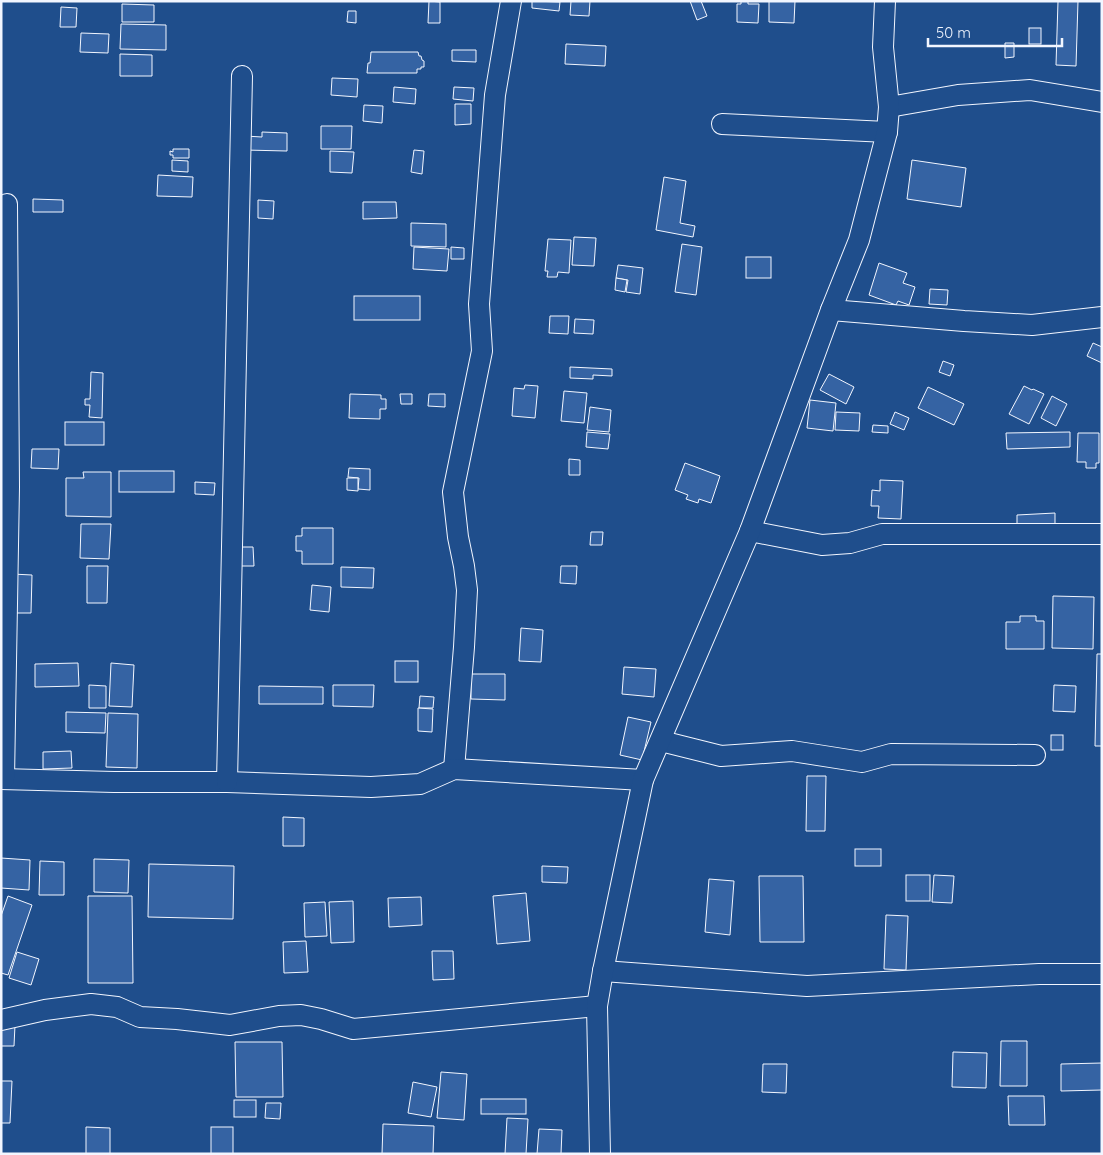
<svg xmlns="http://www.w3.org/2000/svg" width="1103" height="1155" font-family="Quicksand,sans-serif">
  <rect width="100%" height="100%" fill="#1f4e8c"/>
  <g fill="#3563a3" stroke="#f2f6ff">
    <polygon points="429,1 440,2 440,23 428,23"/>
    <polygon points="532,1 560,2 559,11 532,8"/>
    <polygon points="571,1 590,1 589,16 570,15"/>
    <polygon points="690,1 701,1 707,16 697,20"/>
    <polygon points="741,1 748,1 748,4 759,4 758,23 737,22 737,4 741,4"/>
    <polygon points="769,1 795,1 794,23 769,22"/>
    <polygon points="1058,1 1078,1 1076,66 1056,65"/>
    <polygon points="122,4 154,5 154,22 122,22"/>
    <polygon points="61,7 77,8 76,27 60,27"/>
    <polygon points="348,11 356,11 356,23 347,22"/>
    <polygon points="121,24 166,25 166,50 120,49"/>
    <rect x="1029" y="28" width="12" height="16"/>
    <polygon points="81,33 109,34 108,53 80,52"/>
    <polygon points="1005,43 1014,43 1014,57 1005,58"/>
    <polygon points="566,44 606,46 605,66 565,64"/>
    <polygon points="452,50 476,50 476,62 452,61"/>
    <polygon points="371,52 418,52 419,56 421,56 422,60 424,61 424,67 421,67 421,69 417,69 417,73 367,73 368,63 370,63"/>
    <polygon points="120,54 152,55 152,76 120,76"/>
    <polygon points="332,78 358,79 357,97 331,95"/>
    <polygon points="394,87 416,89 415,104 393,102"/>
    <polygon points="454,87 474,88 473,101 453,99"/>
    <polygon points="455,104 471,104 471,124 455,125"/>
    <polygon points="364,105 383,106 382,123 363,121"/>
    <polygon points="321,126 352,126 351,149 321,149"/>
    <polygon points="262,132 287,133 287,151 244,150 245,136 262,137"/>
    <polygon points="173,149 189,149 189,158 173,158 173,155 170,155 170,151 173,152"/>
    <polygon points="414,150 424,151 422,174 411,172"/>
    <polygon points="330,151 354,152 352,173 330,172"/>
    <polygon points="172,160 188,161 188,172 172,171"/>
    <polygon points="912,160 966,168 961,207 907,199"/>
    <polygon points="158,175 193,177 192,197 157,196"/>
    <polygon points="664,177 686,181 680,223 695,226 693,237 656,230"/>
    <polygon points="33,199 63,200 63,212 33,212"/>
    <polygon points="258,200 274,201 273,219 258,218"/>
    <polygon points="363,202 396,202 397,218 363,219"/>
    <polygon points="411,223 446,224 446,247 411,246"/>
    <polygon points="574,237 596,238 594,266 572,265"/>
    <polygon points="548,239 571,240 569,273 558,272 557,277 547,277 548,271 545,271"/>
    <polygon points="682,244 702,247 696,295 675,292"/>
    <polygon points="414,247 449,249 447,271 413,269"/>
    <polygon points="451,247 464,248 464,259 451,259"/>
    <rect x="746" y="257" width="25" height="21"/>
    <polygon points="879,263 907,273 903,283 915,287 909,305 898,301 896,305 869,295"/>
    <polygon points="618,265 643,268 640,294 626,292 628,280 616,278"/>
    <polygon points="616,278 627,280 625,292 615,290"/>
    <polygon points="930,289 948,290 947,305 929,304"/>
    <rect x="354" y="296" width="66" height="24"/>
    <polygon points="550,316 569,316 568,334 549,333"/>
    <polygon points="575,319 594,320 593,334 574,333"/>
    <polygon points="1093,343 1102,347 1102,363 1087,356"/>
    <polygon points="943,361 954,365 950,376 939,372"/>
    <polygon points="570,367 612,369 612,376 593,375 593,379 570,378"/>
    <polygon points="91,372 103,373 102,418 89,417 90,405 85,405 85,399 90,399"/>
    <polygon points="829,374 854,387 846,404 820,390"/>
    <polygon points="525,385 538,386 535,418 512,416 514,388 524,389"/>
    <polygon points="1024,386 1032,390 1033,389 1044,394 1029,424 1009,414"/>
    <polygon points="928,387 964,404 954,425 918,408"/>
    <polygon points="564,391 587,393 584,423 561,421"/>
    <polygon points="350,394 381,395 381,399 386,399 386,409 380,409 380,419 349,418"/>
    <polygon points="400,394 412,394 412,404 401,404"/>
    <polygon points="429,394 445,394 445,407 428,406"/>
    <polygon points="1052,396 1067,404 1056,426 1041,418"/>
    <polygon points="810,400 836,403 833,431 807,428"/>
    <polygon points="590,407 611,410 609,432 587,430"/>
    <polygon points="836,412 860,413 859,431 835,430"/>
    <polygon points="895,412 909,418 904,430 890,424"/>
    <rect x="65" y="422" width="39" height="23"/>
    <polygon points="873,425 888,426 888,433 872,432"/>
    <polygon points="587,432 610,434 608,449 586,447"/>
    <polygon points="1070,432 1070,447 1007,449 1006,433"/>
    <polygon points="1078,433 1099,433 1099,463 1096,463 1096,468 1086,468 1086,462 1077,462"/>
    <polygon points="32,449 59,449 58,469 31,468"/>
    <polygon points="569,459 580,460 580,475 569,475"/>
    <polygon points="685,463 720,476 711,503 699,499 698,503 686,499 688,495 675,490"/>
    <polygon points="349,468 370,469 370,490 358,489 359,478 348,477"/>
    <rect x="119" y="471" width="55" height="21"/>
    <polygon points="83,472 111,472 111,517 66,516 66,478 84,478"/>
    <polygon points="347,478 358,478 358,491 347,490"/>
    <polygon points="880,480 903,481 901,519 878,518 879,506 871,506 872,490 880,491"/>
    <polygon points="195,482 215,483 214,495 195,494"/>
    <polygon points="1055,513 1055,526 1017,528 1017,515"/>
    <polygon points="81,524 111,524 109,559 80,558"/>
    <polygon points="302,528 333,528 333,564 302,564 302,551 296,551 296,536 302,536"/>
    <polygon points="591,532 603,532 602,545 590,545"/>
    <polygon points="236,547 253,547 254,566 237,566"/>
    <polygon points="87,566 108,566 107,603 87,603"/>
    <polygon points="561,566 577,566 576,584 560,583"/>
    <polygon points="341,567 374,568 373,588 341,587"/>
    <polygon points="12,574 32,575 31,613 10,613"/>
    <polygon points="312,585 331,587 329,612 310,610"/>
    <polygon points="1053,596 1094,597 1093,649 1052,648"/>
    <polygon points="1020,616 1036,616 1036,621 1044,621 1044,649 1006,649 1006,622 1020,622"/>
    <polygon points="521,628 543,630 541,662 519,661"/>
    <polygon points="1097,654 1102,654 1102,746 1095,746"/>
    <rect x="395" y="661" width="23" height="21"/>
    <polygon points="78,663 79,686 35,687 35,664"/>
    <polygon points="111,663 134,665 132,707 109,706"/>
    <polygon points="624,667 656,669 654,697 622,694"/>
    <polygon points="471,674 505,674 505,700 471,699"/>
    <polygon points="89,685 106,686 106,708 89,708"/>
    <polygon points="333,685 374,685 373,707 333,706"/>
    <polygon points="1054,685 1076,686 1075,712 1053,711"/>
    <polygon points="259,686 323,687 323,704 259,704"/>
    <polygon points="420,696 434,697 433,708 419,708"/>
    <polygon points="418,708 433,709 432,732 418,731"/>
    <polygon points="66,712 106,713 105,733 66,732"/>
    <polygon points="108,713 138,714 137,768 106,767"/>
    <polygon points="628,717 651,722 642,760 620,755"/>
    <rect x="1051" y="735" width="12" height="15"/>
    <polygon points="71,751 72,768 43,769 43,752"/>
    <polygon points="807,776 826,776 825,831 806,831"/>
    <polygon points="283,817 304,818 304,846 283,846"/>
    <rect x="855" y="849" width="26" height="17"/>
    <polygon points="1,858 30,860 29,890 1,888"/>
    <polygon points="94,859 129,860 128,893 94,892"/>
    <polygon points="40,861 64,862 64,895 39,895"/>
    <polygon points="149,864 234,866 233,919 148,917"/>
    <polygon points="542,866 568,867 567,883 542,882"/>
    <rect x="906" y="875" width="24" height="26"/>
    <polygon points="934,875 954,876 952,903 932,902"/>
    <polygon points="759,876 803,876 804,942 760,942"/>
    <polygon points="709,879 734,881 730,935 705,932"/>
    <polygon points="526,893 530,941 497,944 493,896"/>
    <polygon points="8,896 32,905 8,975 1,973 1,916"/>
    <polygon points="88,896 132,896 133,983 88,983"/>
    <polygon points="421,897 422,925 389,927 388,898"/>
    <polygon points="353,901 354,942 331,943 329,902"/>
    <polygon points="325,902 327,936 305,937 304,903"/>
    <polygon points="886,915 908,916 906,970 884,969"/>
    <polygon points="306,941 308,972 284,973 283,942"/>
    <polygon points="432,951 453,951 454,979 433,980"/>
    <polygon points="17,952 39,959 31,985 9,978"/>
    <polygon points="1,1024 15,1025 14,1046 1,1046"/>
    <polygon points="1001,1041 1027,1041 1027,1086 1000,1086"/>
    <polygon points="235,1042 282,1042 283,1097 236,1097"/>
    <polygon points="953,1052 987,1053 986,1088 952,1087"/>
    <polygon points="1102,1063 1102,1090 1061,1091 1061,1064"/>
    <polygon points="763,1064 787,1064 786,1093 762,1092"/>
    <polygon points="441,1072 467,1074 464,1120 437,1118"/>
    <polygon points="1,1081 12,1081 10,1123 1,1123"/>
    <polygon points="413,1082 437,1087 431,1117 408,1113"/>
    <polygon points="1008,1096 1044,1096 1045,1125 1009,1125"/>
    <rect x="481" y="1099" width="45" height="15"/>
    <rect x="234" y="1100" width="22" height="17"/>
    <polygon points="266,1103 281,1103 280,1119 265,1118"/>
    <polygon points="507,1118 528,1119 526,1154 505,1154"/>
    <polygon points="383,1124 434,1126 433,1154 382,1154"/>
    <polygon points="86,1127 110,1128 110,1154 86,1154"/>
    <rect x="211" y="1127" width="22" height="27"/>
    <polygon points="539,1129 562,1130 561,1154 537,1154"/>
  </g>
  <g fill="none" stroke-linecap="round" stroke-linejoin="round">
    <g stroke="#f2f6ff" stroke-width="22">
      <g id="minor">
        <polyline points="889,107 958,95 1030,90 1102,102"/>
        <polyline points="722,124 887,132"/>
        <polyline points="831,310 964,321 1032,325 1102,317"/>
        <polyline points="750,531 822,545 850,543 882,534 1102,534"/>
        <polyline points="661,741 721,756 792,751 862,762 891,754 1035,755"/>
        <polyline points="454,769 464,647 467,590 464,566 458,537 453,492 482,351 479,304 495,95 511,1"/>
        <polyline points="1,779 114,782 227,782 371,787 420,784 454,769 643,780"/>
        <polyline points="4,779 9,487 7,204"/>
        <polyline points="227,782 242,76"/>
        <polyline points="603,971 807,986 1039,974 1102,974"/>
        <polyline points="1,1020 45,1010 91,1004 117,1007 140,1017 177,1019 230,1025 279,1016 301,1015 321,1019 353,1029 597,1006"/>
        <polyline points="600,1154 597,1006 603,971 643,780 750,531 831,310 859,240 887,132 889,107 883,47 885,1"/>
      </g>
    </g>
    <use href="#minor" stroke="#1f4e8c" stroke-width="20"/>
  </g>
  <rect width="1103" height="1155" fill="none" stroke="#f2f6ff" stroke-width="5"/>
  <path d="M928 38v8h134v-8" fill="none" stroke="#f2f6ff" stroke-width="2.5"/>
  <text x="936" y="38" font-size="15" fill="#f2f6ff" stroke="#1f4e8c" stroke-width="4" paint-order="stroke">50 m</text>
</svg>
